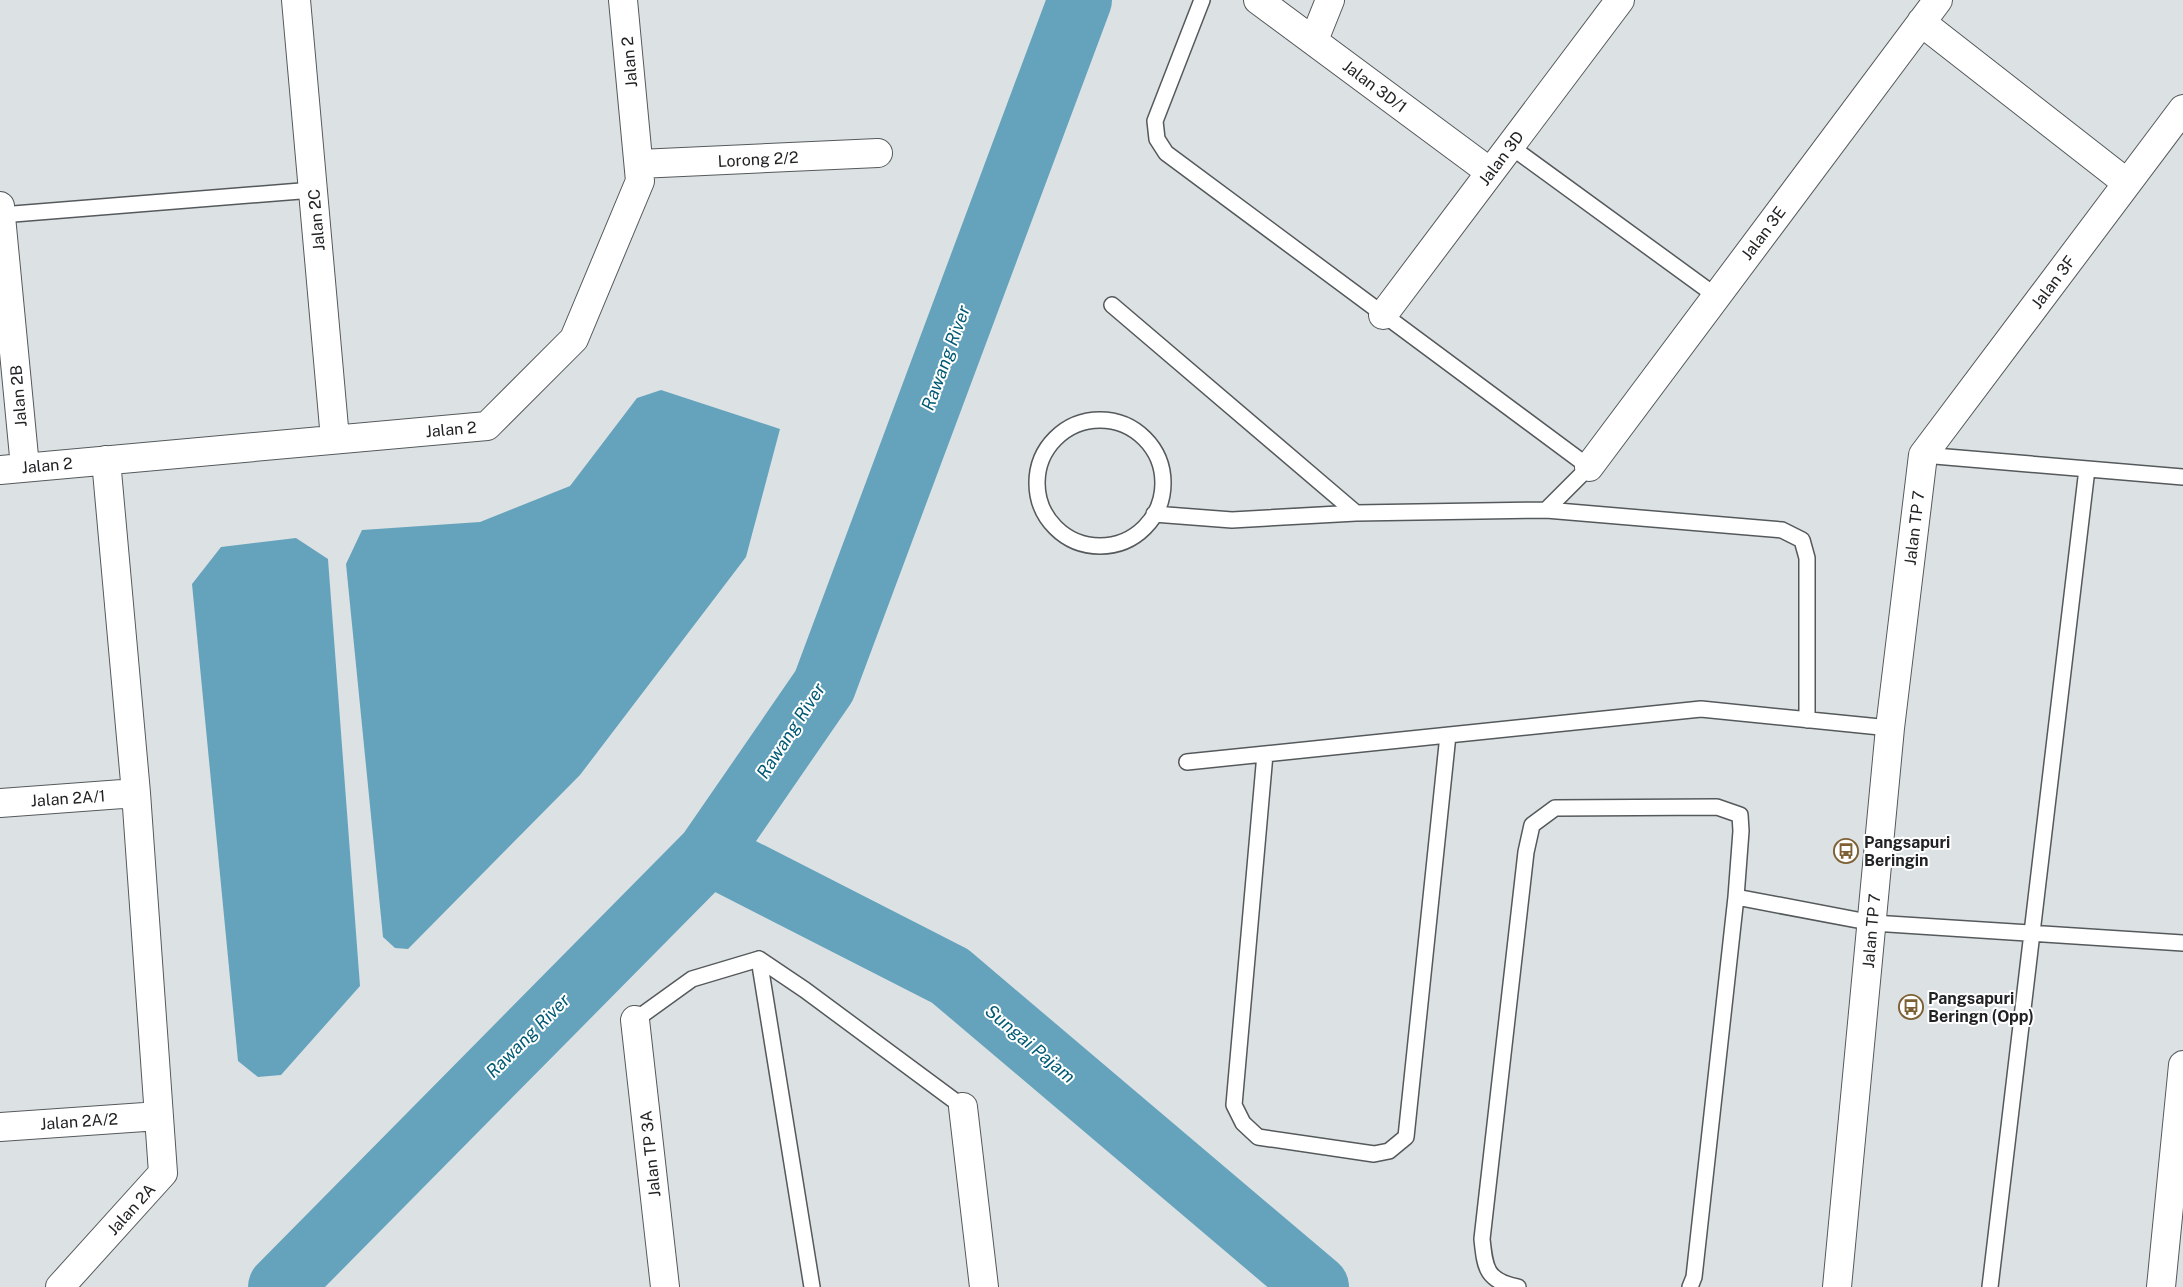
<svg xmlns="http://www.w3.org/2000/svg" width="2183" height="1287" viewBox="0 0 2183 1287" font-family="'Public Sans',sans-serif">
  <rect width="100%" height="100%" fill="#dce2e4"/>
  <path fill="#65a3bd" d="M661,390L780,429L746,557L580,775L408,949L395,948L383,937L346,564L362,530L480,522L570,486L637,398Z
    M296,538L328,559L360,986L281,1075L258,1077L238,1061L192,584L221,547Z"/>
  <g fill="none" stroke-linecap="round" stroke-linejoin="round">
    <path stroke="#65a3bd" stroke-width="64" d="M709,853L950,976L1317,1287
      M280,1287L709,853L824,686L1080,0"/>
    <defs>
      <path id="lane" d="M1510,146L1716,296
        M1,215L313,190
        M1112,305L1356,513L1546,510L1589,467L1166,153L1157,139L1155,121L1202,0
        M1037 483a63 63 0 1 1 126 0a63 63 0 1 1-126 0Z
        M1923,455L2183,477
        M1546,510L1782,530L1802,540L1807,558V720
        M1154,514L1232,520L1356,513
        M1265,754L1234,1105L1243,1123L1258,1137L1374,1154L1389,1151L1406,1137L1448,735
        M1187,762L1701,709L1890,728
        M1736,897L1873,923L2183,943
        M759,959L812,1287
        M635,1020L692,979L759,959L805,990L963,1107
        M1518,1287C1486,1281 1485,1268 1482,1239L1526,852L1532,825L1555,808L1717,807L1740,815L1741,831L1736,897L1694,1277L1690,1287
        M1990,1287L2087,469"/>
      <path id="street" d="M296,0L335,439
        M1258,0L1490,172
        M1921,22L2127,183
        M1314,40L1330,0
        M639,164L878,153
        M0,206L25,467
        M1383,315L1620,0
        M1589,467L1938,0
        M0,470L487,426L574,339L640,181L623,0
        M0,803L136,793
        M635,1020L665,1287
        M963,1107L984,1287
        M0,1127L159,1116
        M60,1287L163,1173L136,793L106,460
        M1837,1287L1890,728L1923,455L2183,109
        M2161,1287L2183,1065"/>
    </defs>
    <use href="#lane" stroke="#55595b" stroke-width="18"/>
    <use href="#street" stroke="#55595b" stroke-width="30"/>
    <use href="#lane" stroke="#fff" stroke-width="15"/>
    <use href="#street" stroke="#fff" stroke-width="28"/>
  </g>
  <defs>
    <symbol id="bus-ring" viewBox="-11 -11 22 22"><circle r="9.5" fill="#fff" stroke="#7d6033" stroke-width="1.5"/><path d="M-5-6H5V4H4V6H2V4H-2V6H-4V4H-5ZM-3.5-4V0h7V-4ZM-3.5 1.2v1.5H-2V1.2ZM2 1.2v1.5H3.5V1.2Z" fill="#7d6033"/></symbol>
  </defs>
  <g fill-rule="evenodd">
    <use href="#bus-ring" x="1832" y="837" width="28" height="28"/>
    <use href="#bus-ring" x="1897" y="993" width="28" height="28"/>
  </g>
  <g text-anchor="middle" stroke-width="4" stroke-linejoin="round" paint-order="stroke">
    <g font-size="16" fill="#202223" stroke="#fff">
      <text transform="translate(629 62) rotate(-95)" y="6">Jalan 2</text>
      <text transform="translate(1375 86) rotate(37)" y="6">Jalan 3D/1</text>
      <text transform="translate(1501 158) rotate(-53)" y="6">Jalan 3D</text>
      <text transform="translate(758 159) rotate(-3)" y="6">Lorong 2/2</text>
      <text transform="translate(316 220) rotate(-95)" y="6">Jalan 2C</text>
      <text transform="translate(1763 233) rotate(-53)" y="6">Jalan 3E</text>
      <text transform="translate(2053 282) rotate(-53)" y="6">Jalan 3F</text>
      <text transform="translate(18 396) rotate(-95)" y="6">Jalan 2B</text>
      <text transform="translate(451 429) rotate(-5)" y="6">Jalan 2</text>
      <text transform="translate(47 465) rotate(-5)" y="6">Jalan 2</text>
      <text transform="translate(1914 528) rotate(-83)" y="6">Jalan TP 7</text>
      <text transform="translate(68 798) rotate(-4)" y="6">Jalan 2A/1</text>
      <text transform="translate(1871 931) rotate(-85)" y="6">Jalan TP 7</text>
      <text transform="translate(79 1121) rotate(-4)" y="6">Jalan 2A/2</text>
      <text transform="translate(650 1154) rotate(-96)" y="6">Jalan TP 3A</text>
      <text transform="translate(131 1209) rotate(-48)" y="6">Jalan 2A</text>
    </g>
    <g font-size="16" font-weight="bold" fill="#202223" stroke="#fff" text-anchor="start">
      <text x="1864" y="848">Pangsapuri<tspan x="1864" dy="18">Beringin</tspan></text>
      <text x="1928" y="1004">Pangsapuri<tspan x="1928" dy="18">Beringn (Opp)</tspan></text>
    </g>
    <g font-size="18" font-style="italic" fill="#005a74" stroke="#fff">
      <text transform="translate(946 358) rotate(-70)" y="6">Rawang River</text>
      <text transform="translate(791 731) rotate(-57)" y="6">Rawang River</text>
      <text transform="translate(528 1036) rotate(-45)" y="6">Rawang River</text>
      <text transform="translate(1030 1044) rotate(40)" y="6">Sungai Pajam</text>
    </g>
  </g>
</svg>
